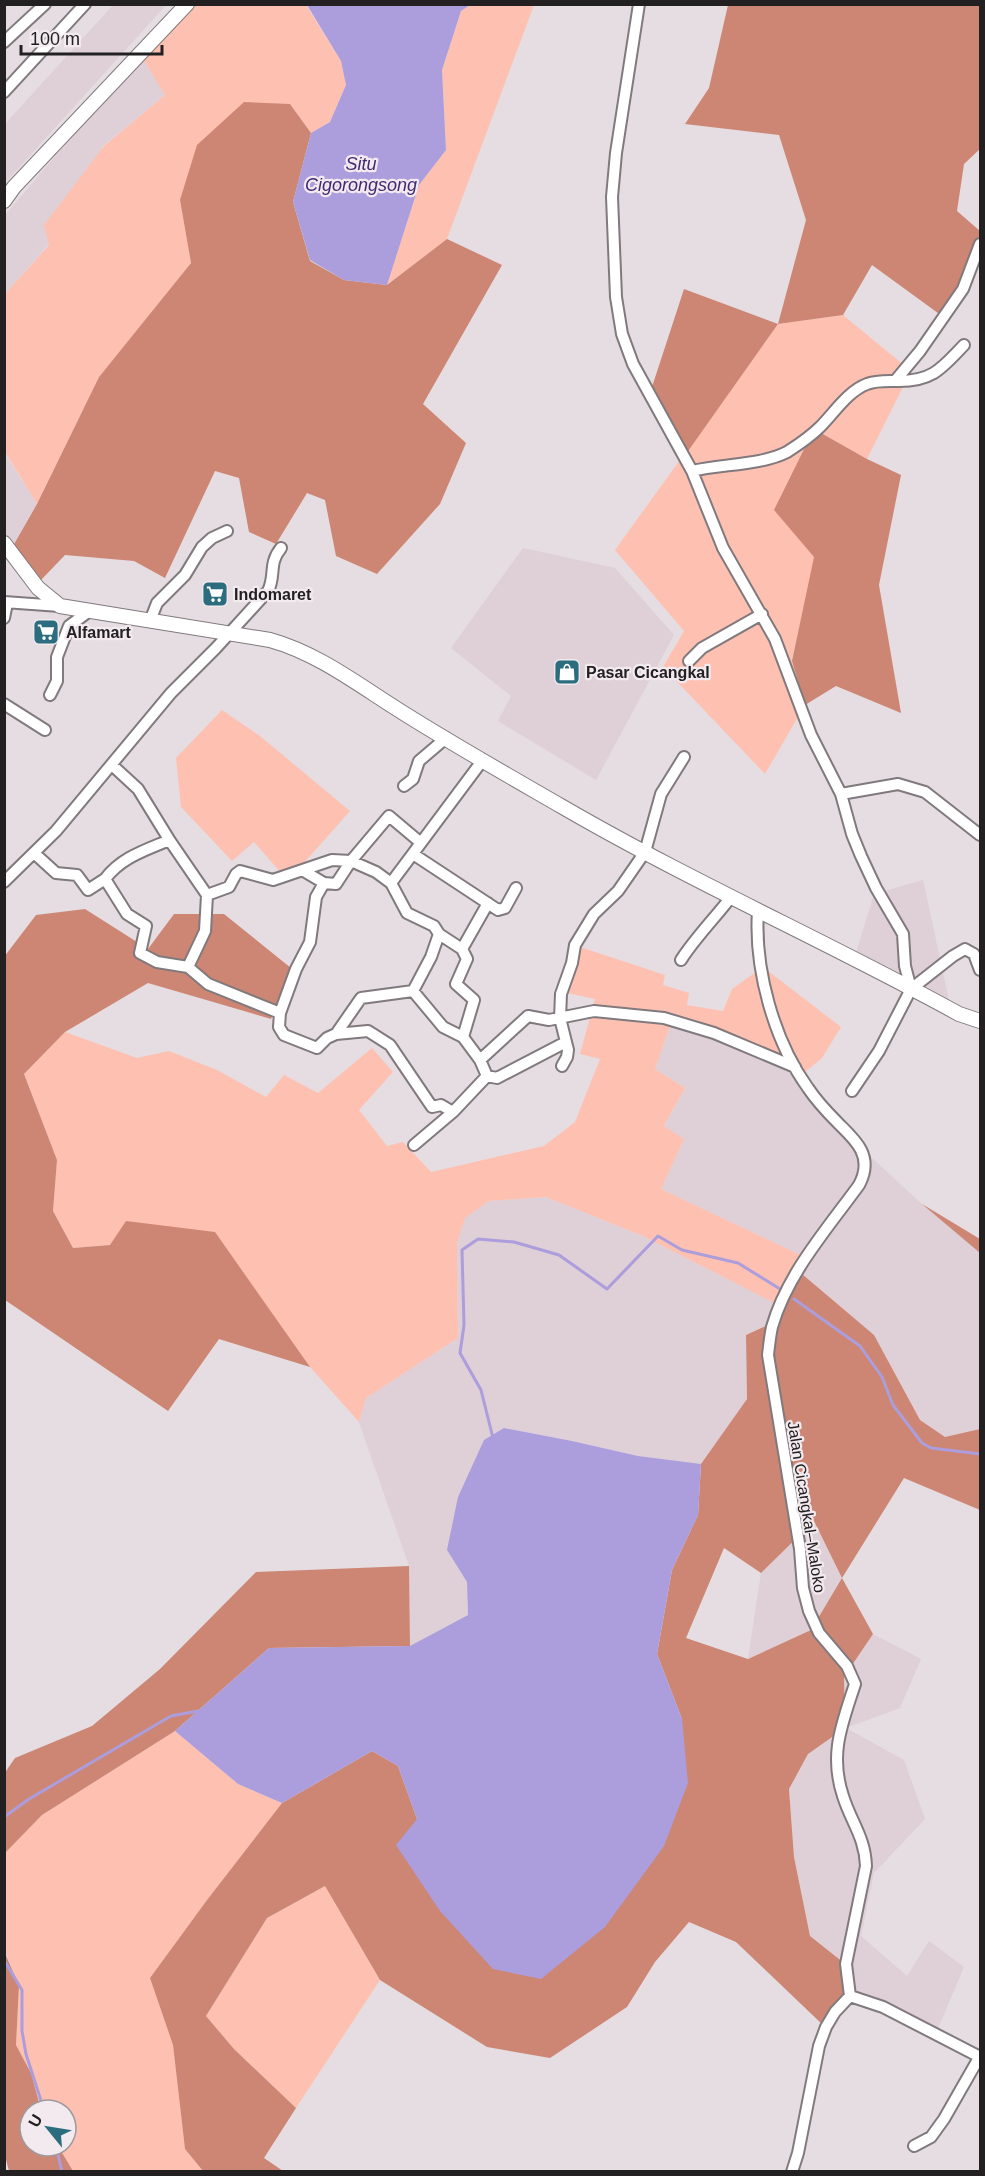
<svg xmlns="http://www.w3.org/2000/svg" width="985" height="2176" viewBox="0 0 985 2176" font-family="Arial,sans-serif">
  <rect width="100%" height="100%" fill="#e5dde1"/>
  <path fill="#dfcfd7" d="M114,4L166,5L5,183V124Z
    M141,56L165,95L103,146L49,244L5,294V215Z
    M4,452L37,504L13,546L5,533Z
    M523,548L615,568L674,635L596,780L498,721L511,696L451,648Z
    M923,880L952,1014L853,963L874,894Z
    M672,1020L715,1031L799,1077L822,1112L922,1204L980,1253V1429L945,1437L919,1420L874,1335L802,1274L811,1260L661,1189L684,1139L664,1127L685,1088L655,1069Z
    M546,1197L643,1236L778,1304L770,1324L746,1335L747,1399L701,1464L638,1456L572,1441L504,1428L447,1550L467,1582L468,1615L410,1646L409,1566L359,1422L366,1398L458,1338L457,1243L465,1218L489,1201Z
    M814,1521L842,1578L811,1630L748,1659L761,1573Z
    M873,1634L921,1659L900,1708L846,1728L904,1760L925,1819L874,1873L861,1936L907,1976L929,1941L964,1967L936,2033L844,1996V1963L810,1936L794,1857L789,1789L808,1754L845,1728L844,1677Z"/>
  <path fill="#fec1b1" d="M188,5H306L341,61L346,85L330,122L311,133L290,104L180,200L191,263L99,377L37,504L5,452V294L49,245L44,225L104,146L165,95L141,56Z
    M470,5H534L447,239L387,285L419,185L446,150L442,70L461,11Z
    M843,315L911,371L867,459L814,429L815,557L792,661L805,705L765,774L663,667L684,631L615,550L778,324Z
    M222,710L260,736L350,811L288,881L254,842L232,861L181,807L176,758Z
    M574,945L665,975L663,985L689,993L687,1005L723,1011L732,989L763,967L841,1027L822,1058L799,1077L715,1031L672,1020L655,1069L685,1088L664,1126L684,1139L661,1189L811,1260L770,1324L777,1304L643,1236L546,1197L489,1201L465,1218L457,1243L458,1338L366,1398L359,1422L310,1367L110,1245L73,1248L53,1211L57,1160L24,1074L65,1032L137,1058L169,1051L217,1070L266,1097L284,1075L318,1093L372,1048L393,1072L359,1110L387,1146L403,1142L431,1172L544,1146L575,1122L600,1059L580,1054L595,999L567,993Z
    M175,1731L238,1784L282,1803L207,1900L150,1978L173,2045L185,2149L203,2171H73L58,2146H66V2110H41L31,2073L16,2045L19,1985L5,1951L4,1853L42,1815Z
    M325,1886L380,1980L296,2108L234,2049L206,2016L267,1918Z"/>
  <path fill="#cd8674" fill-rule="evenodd" d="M728,5H980V149L964,164L957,211L980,231V241L942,316L872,265L843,315L778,324L686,454L651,390L684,289L778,324L806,220L779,135L685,124L709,88Z
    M244,102L290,104L311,133L293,202L310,261L344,280L387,285L447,239L502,265L423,404L466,443L440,504L377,574L336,556L325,500L307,493L276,544L249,532L239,478L215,471L165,578L134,561L65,555L41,580L13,546L37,504L99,377L191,263L180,200L197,145Z
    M814,429L867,459L901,475L879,585L901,713L836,686L805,705L792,661L814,557L774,510Z
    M85,909L148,949L174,914H224L291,968L271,1019L148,983L65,1032L24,1074L57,1160L53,1211L73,1248L110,1245L126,1221L215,1232L310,1367L219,1339L168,1411L5,1300L4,957L36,915Z
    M922,1204L980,1239V1253Z
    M802,1274L874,1335L920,1420L945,1437L980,1429V1510L904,1478L842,1578L873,1634L844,1677L845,1728L808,1754L789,1789L794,1857L810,1936L844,1963V1996L824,2026L736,1942L689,1922L655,1962L627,2007L550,2058L487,2047L380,1980L325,1886L267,1918L206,2016L234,2049L296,2108L264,2158L283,2171H203L185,2149L173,2045L150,1978L207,1900L282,1803L372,1751L398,1766L417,1819L682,1719L657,1654L672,1570L698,1515L701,1464L747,1399L746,1335L770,1324ZM814,1521L842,1578L811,1630L748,1659L686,1638L724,1548L761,1573Z
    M409,1566L410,1646L269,1648L175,1731L42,1815L5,1853L4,1774L15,1758L92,1726L160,1669L256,1572Z
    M4,1951L19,1985L16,2045L31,2073L41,2110H30V2146H58L73,2171H9L5,2156Z"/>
  <path fill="#ac9ddc" d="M307,5H470L461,11L442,70L446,150L419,185L387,285L344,280L310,260L293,202L311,133L330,122L346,85L341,61Z
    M504,1428L572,1441L638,1456L701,1464L698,1515L672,1570L657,1654L682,1719L688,1783L664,1846L605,1927L541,1979L493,1969L440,1911L396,1845L417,1819L398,1766L372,1751L282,1803L238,1784L175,1731L269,1648L410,1646L468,1615L467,1582L447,1550L458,1497L484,1440Z"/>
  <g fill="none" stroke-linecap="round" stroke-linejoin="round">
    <path stroke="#ac9ddc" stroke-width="3" d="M794,1299L860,1346L882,1377L893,1405L922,1443L931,1448L980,1454
      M493,1438L481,1390L460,1353L464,1325L462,1250L478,1239L514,1242L559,1255L607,1289L658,1236L682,1250L738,1263L780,1289
      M4,1817L29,1799L171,1716L198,1711
      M4,1960L22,1990V2031L26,2054L44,2110
      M56,2146L62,2172"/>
    <defs>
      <path id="minor" d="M639,4L616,153L612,197L616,297L622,334L633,364L692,471L723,548L775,639L811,735L841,794L852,834L861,856L876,888L903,934L905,966L911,989
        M4,42L45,4
        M4,92L85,4
        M895,381L920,351L963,289L980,244
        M692,471C721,464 762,465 787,452C798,445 811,436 820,427C834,413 848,391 867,384C876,380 889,381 899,381C933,381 942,368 964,345
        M4,602L60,606
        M4,618L7,603
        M150,621L157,603L185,575L202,547L212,538L227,531
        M689,661L702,648L762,614
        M50,695L57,681V657L69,626L88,612
        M4,704L45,730
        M112,765L138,789L170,841
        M404,786L413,779L419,761L446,738
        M841,794L898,784L925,792L980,835
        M34,853L56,873L77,875L88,890L105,879L127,914L146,926L140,953L157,962L188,967L208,984L280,1013L279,1027L284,1035L317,1048L327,1038L336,1034L361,998L413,991L443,1027L463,1037L480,1060L528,1016L549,1020L594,1011L664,1018L714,1033L795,1067
        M413,854L498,910L505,908L516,888
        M302,870L324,883L336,884L351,861L389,816L421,843
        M105,879C121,858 143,851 167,841H170L207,895L229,887L236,874L240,871L273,880L332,860L351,861L376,872L391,883L407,913L434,926L439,934L431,957L413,991
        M4,882L56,831L171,693L216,648L268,591C276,575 268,564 281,548
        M391,883L482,761
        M758,911C754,969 774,1041 808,1088C816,1100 827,1112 838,1123C846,1131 856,1140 861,1150C867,1162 865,1174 859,1185C827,1229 787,1274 772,1327C770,1336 769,1346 768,1355L800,1549L803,1588L809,1611L819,1633L847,1666L855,1684C842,1724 829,1754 843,1796C851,1822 865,1837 866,1866L846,1964L850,1996L883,2007L980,2057
        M439,934L462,949L467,959L456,984L474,1000L463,1037
        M462,949L488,903
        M681,960C695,938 715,918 731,897
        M188,967L205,931L207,895
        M280,1013L296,969L310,942L316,897L324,883
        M336,1034L368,1031L390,1045L432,1107L441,1105L453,1112L487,1076
        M480,1060L487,1076L497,1078L566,1042
        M562,1066L567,1057L568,1050L560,1018L561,994L572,963L575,945L594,914L618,891L645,852L661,794L684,757
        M852,1091L879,1051L911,989L953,956L965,949L974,954L980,970
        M414,1145L453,1112
        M914,2146L931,2137L944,2119L980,2056
        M792,2172L798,2153L819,2046L826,2027L835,2012L850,1996"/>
      <path id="major" d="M4,201L14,187L187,4
        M4,543L38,588L60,606L270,640C320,654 361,687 405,714C456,746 509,776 561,806C690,881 828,942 959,1014L980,1021"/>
    </defs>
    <use href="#minor" stroke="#80797d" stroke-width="14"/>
    <use href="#major" stroke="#80797d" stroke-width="16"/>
    <use href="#minor" stroke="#fff" stroke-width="10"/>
    <use href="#major" stroke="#fff" stroke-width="14"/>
  </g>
  <defs>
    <symbol id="supermarket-square" viewBox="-11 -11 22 22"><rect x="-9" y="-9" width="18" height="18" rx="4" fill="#2b6c7f" stroke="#f2eaee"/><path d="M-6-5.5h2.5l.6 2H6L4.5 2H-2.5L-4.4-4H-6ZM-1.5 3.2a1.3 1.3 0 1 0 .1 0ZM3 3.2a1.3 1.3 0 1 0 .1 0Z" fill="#fff"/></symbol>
    <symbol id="shop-square" viewBox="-11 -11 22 22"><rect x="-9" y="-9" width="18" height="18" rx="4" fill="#2b6c7f" stroke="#f2eaee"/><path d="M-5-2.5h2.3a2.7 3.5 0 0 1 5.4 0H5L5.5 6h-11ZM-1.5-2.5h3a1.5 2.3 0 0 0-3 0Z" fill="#fff"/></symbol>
  </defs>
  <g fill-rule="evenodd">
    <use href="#supermarket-square" x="200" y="579" width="30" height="30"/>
    <use href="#supermarket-square" x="31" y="617" width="30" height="30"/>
    <use href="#shop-square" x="552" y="657" width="30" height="30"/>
  </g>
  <g text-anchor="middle" stroke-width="4.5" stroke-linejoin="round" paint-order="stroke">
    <g font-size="16" font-weight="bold" fill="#232022" stroke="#f2eaee" text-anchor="start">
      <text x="234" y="600">Indomaret</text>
      <text x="66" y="638">Alfamart</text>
      <text x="586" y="678">Pasar Cicangkal</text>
    </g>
    <g font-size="16" fill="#232022" stroke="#f2eaee">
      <text transform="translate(807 1507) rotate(81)" y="6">Jalan Cicangkal–Maloko</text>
    </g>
    <g font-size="18" font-style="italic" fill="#422974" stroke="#f2eaee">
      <text x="361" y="170">Situ<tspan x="361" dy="21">Cigorongsong</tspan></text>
    </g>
  </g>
  <rect width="985" height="2176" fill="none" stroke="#232022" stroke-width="12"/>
  <g transform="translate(48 2128) rotate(300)"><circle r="28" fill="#f2eaee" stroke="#9f999c" stroke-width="1.5"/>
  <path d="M0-4.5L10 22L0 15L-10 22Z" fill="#2b6c7f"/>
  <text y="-9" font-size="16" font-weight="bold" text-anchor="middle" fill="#232022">U</text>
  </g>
  <path d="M21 45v9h141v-9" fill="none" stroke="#232022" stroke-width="3"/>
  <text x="30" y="45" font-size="18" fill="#232022" stroke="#f2eaee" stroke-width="4.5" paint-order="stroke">100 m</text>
</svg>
